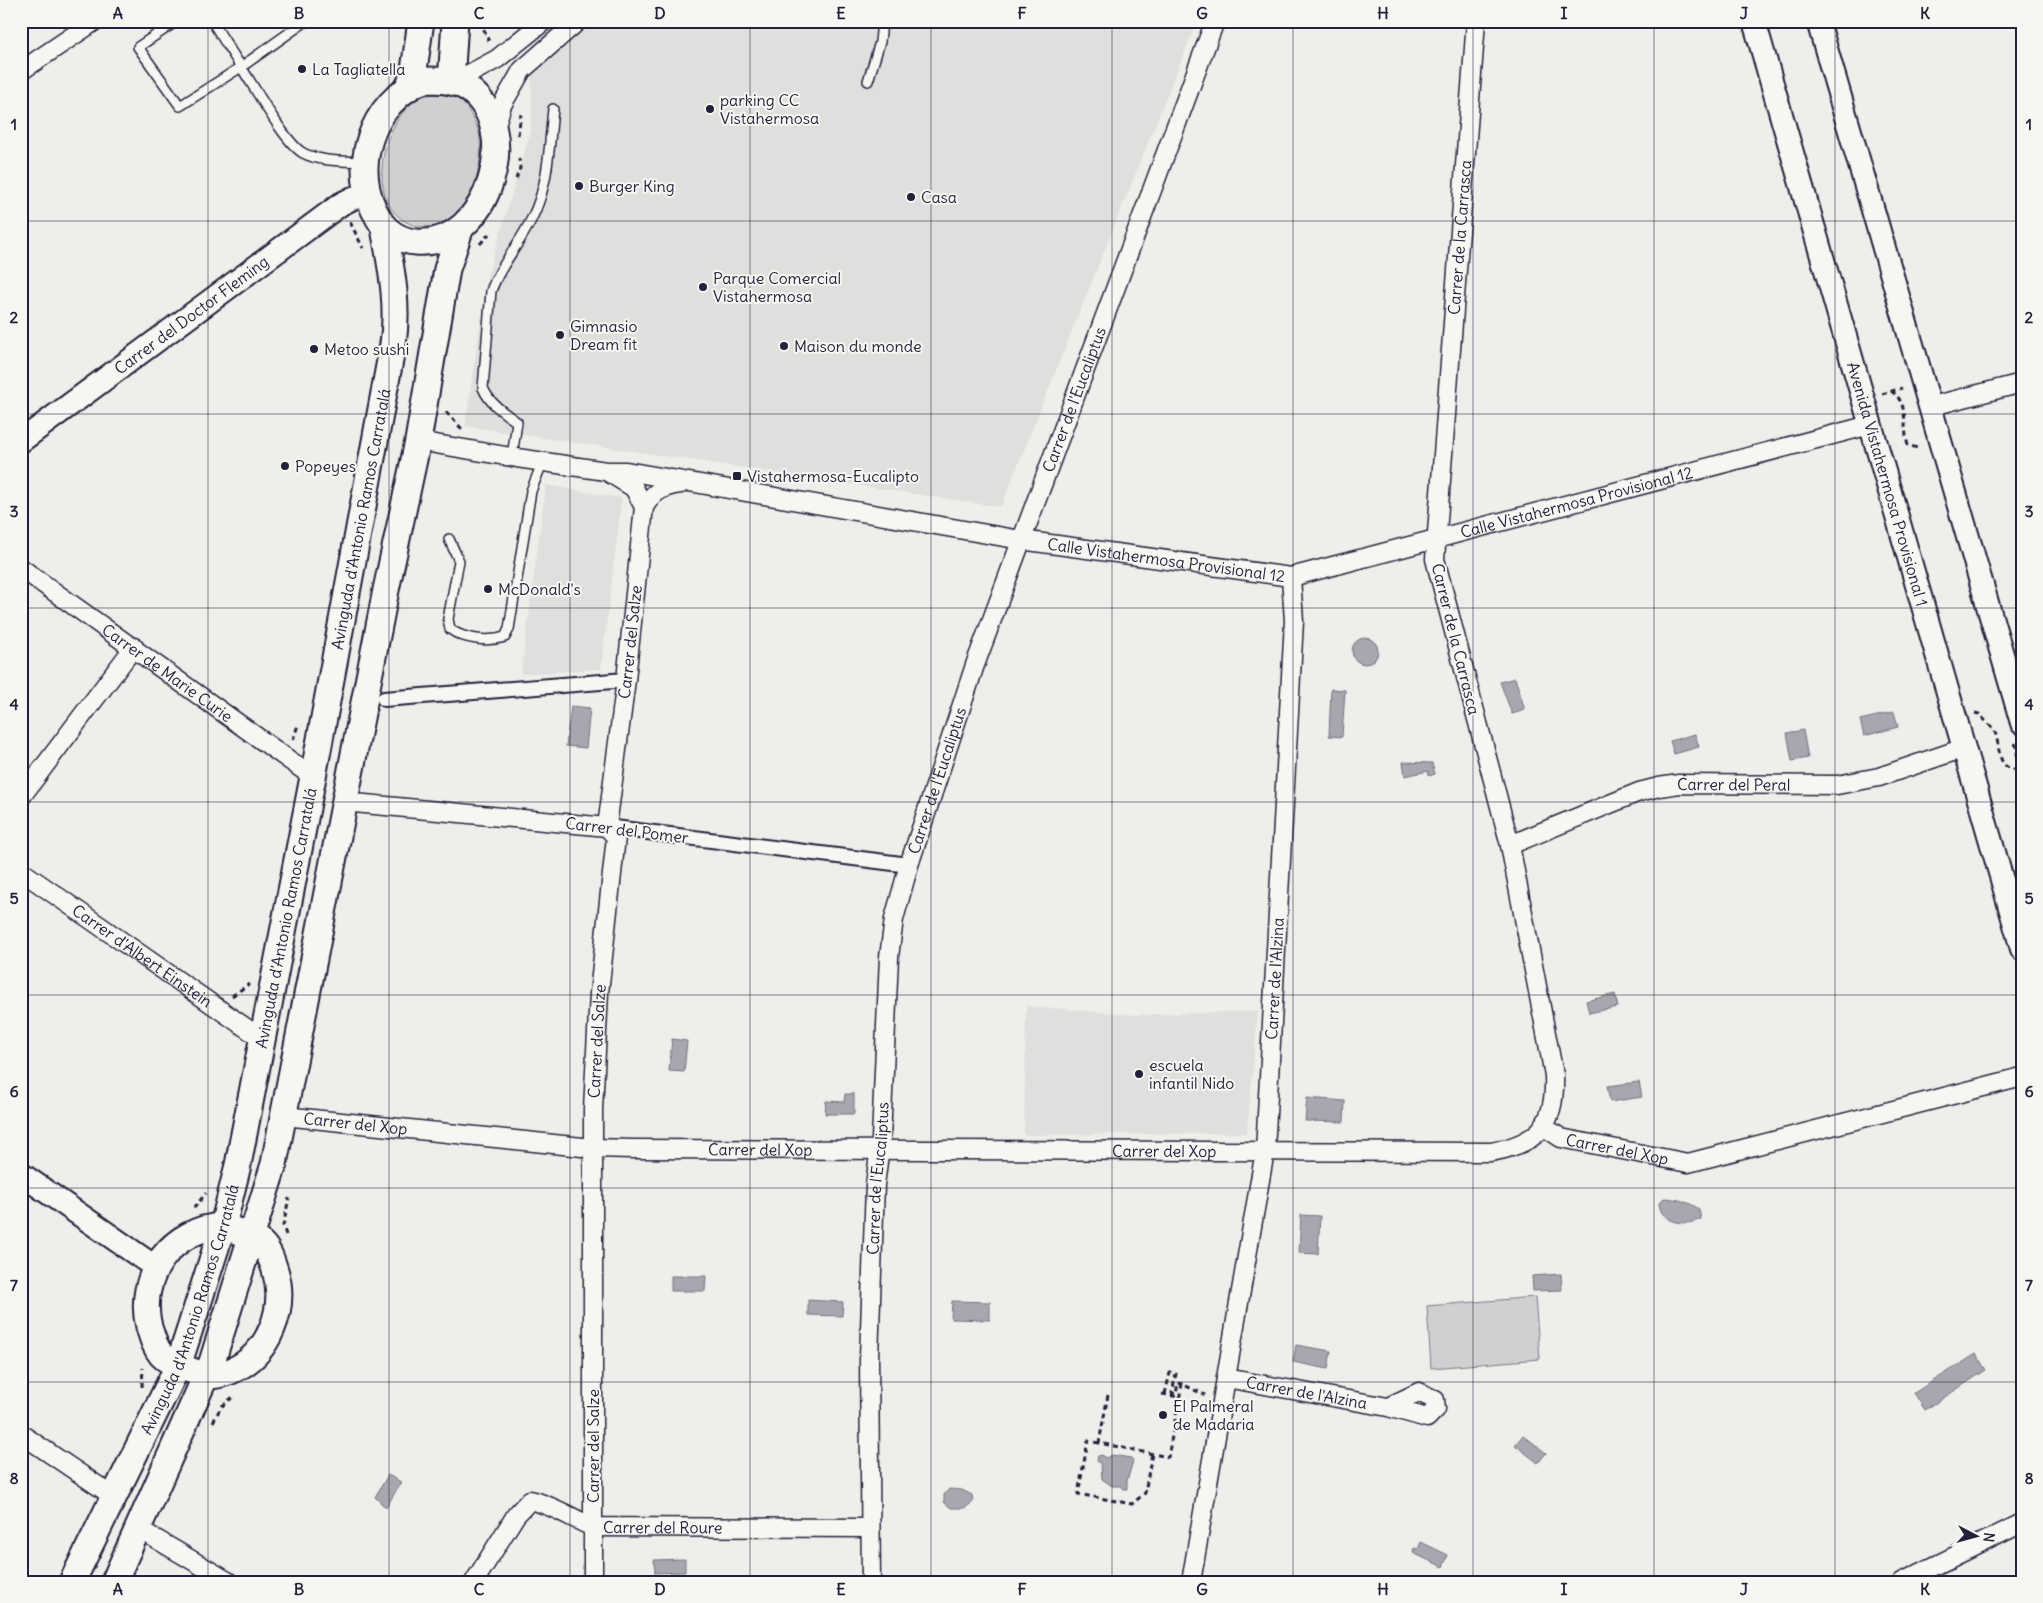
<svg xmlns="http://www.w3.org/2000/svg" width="2043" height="1603" viewBox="0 0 2043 1603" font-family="Delius,sans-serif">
  <rect width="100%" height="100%" fill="#eeeeeb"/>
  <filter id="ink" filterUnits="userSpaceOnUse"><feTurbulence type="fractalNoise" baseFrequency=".02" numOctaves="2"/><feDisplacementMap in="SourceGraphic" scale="10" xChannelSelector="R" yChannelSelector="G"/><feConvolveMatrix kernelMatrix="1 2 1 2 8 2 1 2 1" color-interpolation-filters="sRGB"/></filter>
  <g filter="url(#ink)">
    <path fill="#dfdfde" d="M532,21H1197L1001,507L465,426L488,274L531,130Z
      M546,485L622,498L601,669L521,674Z
      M1026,1006L1136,1015L1258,1011L1247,1133L1024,1135Z"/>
    <path fill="#d0d0d1" stroke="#797986" d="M439,94C443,95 449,95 454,96C461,99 468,108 471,115C474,121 478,127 479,132C485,162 473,217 438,226C433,227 427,226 423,227C412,227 397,218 391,208C370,176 387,117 420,97C425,94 433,95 439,94Z
      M1535,1297L1540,1359L1431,1368L1427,1306Z"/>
    <path fill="#a7a7af" stroke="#727281" d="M1352 651a13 13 0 1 1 26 0a13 13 0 1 1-26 0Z
      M1515,678L1525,710L1512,714L1500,682Z
      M1331,689L1345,690L1342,737L1329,736Z
      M571,706L590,708L586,748L566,746Z
      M1894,712L1898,727L1864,736L1860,720Z
      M1803,730L1808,758L1792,761L1787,733Z
      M1695,734L1699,747L1674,754L1670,741Z
      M1403,762L1432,763L1435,774L1429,776L1428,771L1405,776Z
      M1615,994L1618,1007L1589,1013L1586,1001Z
      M672,1039L687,1041L684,1072L669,1071Z
      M1639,1082L1642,1097L1610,1102L1607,1086Z
      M845,1094H854V1114H825L826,1101L844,1102Z
      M1307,1098L1345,1101L1344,1122L1305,1121Z
      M1664,1198C1678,1199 1687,1201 1699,1209L1701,1219C1686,1227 1660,1223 1659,1203Z
      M1301,1215L1320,1216L1318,1254L1299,1253Z
      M1561,1274L1562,1290L1533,1291L1532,1276Z
      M671,1276H706L705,1291H671Z
      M808,1300L843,1302L842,1316L808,1315Z
      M952,1301L990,1302V1320L951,1319Z
      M1296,1345L1331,1351L1328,1369L1293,1362Z
      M1976,1354L1986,1370L1925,1410L1914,1393Z
      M1523,1435L1546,1453L1538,1463L1515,1445Z
      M1102,1455L1106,1458L1112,1455L1131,1458L1133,1461L1127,1481V1489H1123L1120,1486H1112L1102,1479L1101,1464L1097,1461L1098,1456Z
      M388,1475L401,1482L386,1508L375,1497Z
      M949,1489L962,1490L972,1495L973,1502L965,1508H951L944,1502V1495Z
      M1421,1542L1448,1555L1443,1567L1413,1553L1414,1548L1418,1549Z
      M685,1559V1572L655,1573L654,1560Z"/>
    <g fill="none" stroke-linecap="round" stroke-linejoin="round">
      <defs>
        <path id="service" d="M177,21L138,47L180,106L241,67L212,21
          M306,21L241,67C254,86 285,143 303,153C320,162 345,161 364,162
          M868,81L880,42L882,21
          M512,457L517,422C503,412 490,404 483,388L491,291C500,265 520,244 532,218C549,184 549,147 553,109
          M449,539L459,561L448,619L450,629C464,640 489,642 505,637L509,629L531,491L543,461"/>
        <path id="pedestrian" d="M384,699L626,680
          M607,827L909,865"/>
        <g id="minor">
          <path d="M21,71L95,21"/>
          <path d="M454,82L497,59L544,21"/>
          <path d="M494,131L502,105L522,70L578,21"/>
          <path d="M1932,406L2022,383"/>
          <path id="s1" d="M418,441L517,458L606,471H626L1021,540L1291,577L1870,425"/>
          <path d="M644,507C653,492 663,486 681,484"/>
          <path id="s2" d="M21,568L313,777"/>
          <path d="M21,797L134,647"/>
          <path d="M344,802L607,827"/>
          <path id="s3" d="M1510,845L1639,792L1659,787L1679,784L1837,785L1879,777L1964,748"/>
          <path id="s4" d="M21,871L262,1039"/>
          <path id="s5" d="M284,1116L592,1148L633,1149L1491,1152C1539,1143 1556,1125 1554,1075L1510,845L1435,559L1476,21"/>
          <path id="s6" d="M1543,1126L1561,1138L1688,1163L2022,1077"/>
          <path id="s7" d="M1226,1378L1388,1407L1427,1418L1436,1409L1435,1400L1419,1392L1388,1407"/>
          <path d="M21,1434L113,1496"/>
          <path d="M139,1529L229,1582"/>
          <path id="s8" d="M474,1582L516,1515L530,1500C553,1505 571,1518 593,1527L870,1528"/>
          <path id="s9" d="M593,1582V1109L599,993L616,837L607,827L626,680L644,507L634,488L608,472"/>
          <path id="s10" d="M871,1582L869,1358L875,1185L881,1139L889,957L894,919L909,865L975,665L1215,21"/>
          <path id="s11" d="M1191,1582L1265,1151L1294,621L1291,577"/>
          <path d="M1902,1582L2022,1523"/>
        </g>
        <g id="tertiary">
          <path id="s12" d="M1754,21L2022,949"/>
          <path d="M1818,21L2022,723"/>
          <path id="s13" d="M21,441L341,204L353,198L367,196"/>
          <path d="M21,1174L155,1267"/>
        </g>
        <g id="secondary">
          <path d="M424,80C438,80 453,80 465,87C526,124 489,248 416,242C401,241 386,232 379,219C348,170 371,101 424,80Z"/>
          <path d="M451,82L455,21"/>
          <path d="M409,86L414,70L421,21"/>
          <path d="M223,1226C236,1231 250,1235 261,1243C269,1250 272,1261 275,1270C287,1309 269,1355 231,1371C223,1374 213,1377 205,1376C199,1374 193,1371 187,1369C161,1360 157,1354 149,1327C136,1277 172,1228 223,1226Z"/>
          <path id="s14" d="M72,1582L178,1366L223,1226L238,1165L313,777L393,344C399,304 391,267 384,228"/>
          <path d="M114,1582L212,1362L274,1164L386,590L418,441L447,269L460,230"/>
        </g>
      </defs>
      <use href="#service" stroke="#22223b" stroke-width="12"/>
      <use href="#pedestrian" stroke="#22223b" stroke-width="18"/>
      <use href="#minor" stroke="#22223b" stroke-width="21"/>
      <use href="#tertiary" stroke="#22223b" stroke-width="26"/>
      <use href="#secondary" stroke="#22223b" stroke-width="29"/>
      <path stroke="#22223b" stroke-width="3" stroke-dasharray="5 4" stroke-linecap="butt" d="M480,21L489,41
        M1788,21L1797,23
        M518,135L521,114
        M516,179L520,168L519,159
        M350,222L363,248
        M480,244L489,234
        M1891,391C1910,403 1902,427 1908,445L1920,449
        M1882,394L1902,388
        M446,412L462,429
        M1975,713L1979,714C1983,719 1992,726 1995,732C2001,747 1995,773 2022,769
        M293,740L298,725
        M2015,743C2019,755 2016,764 2022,775
        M232,996L249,984
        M194,1208L206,1193
        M286,1235L283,1226L289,1198
        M142,1387L143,1368
        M1162,1394L1179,1397
        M1165,1394L1170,1373L1176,1374L1172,1393L1176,1394L1178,1383L1182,1384
        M1108,1395L1099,1443L1168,1457L1182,1384L1205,1395
        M213,1422L221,1407L234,1396
        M1099,1443L1088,1441L1078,1494L1132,1504L1145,1493L1152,1453"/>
      <use href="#service" stroke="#f6f6f2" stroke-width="9"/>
      <use href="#pedestrian" stroke="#f6f6f2" stroke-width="14"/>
      <use href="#minor" stroke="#f6f6f2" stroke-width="18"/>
      <use href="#tertiary" stroke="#f6f6f2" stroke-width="22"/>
      <use href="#secondary" stroke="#f6f6f2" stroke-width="25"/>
    </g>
  </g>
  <path fill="none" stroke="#22223b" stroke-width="1" stroke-opacity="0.55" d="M208,21V1582M389,21V1582M570,21V1582M750,21V1582M931,21V1582M1112,21V1582M1293,21V1582M1473,21V1582M1654,21V1582M1835,21V1582M21,221H2022M21,414H2022M21,608H2022M21,802H2022M21,995H2022M21,1188H2022M21,1382H2022"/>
  <g fill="#22223b" stroke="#f6f6f2" stroke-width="2">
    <circle cx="302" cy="69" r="5"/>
    <circle cx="710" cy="109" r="5"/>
    <circle cx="579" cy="186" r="5"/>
    <circle cx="911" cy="197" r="5"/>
    <circle cx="703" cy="287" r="5"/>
    <circle cx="560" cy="335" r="5"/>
    <circle cx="784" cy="346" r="5"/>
    <circle cx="314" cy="349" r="5"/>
    <circle cx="285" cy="466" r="5"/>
    <rect x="732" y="471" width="10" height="10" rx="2.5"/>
    <circle cx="488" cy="589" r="5"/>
    <circle cx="1139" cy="1074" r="5"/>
    <circle cx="1163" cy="1415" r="5"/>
  </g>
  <g text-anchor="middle" stroke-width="4" stroke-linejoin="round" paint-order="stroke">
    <g font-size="16" fill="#22223b" stroke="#f6f6f2" text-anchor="start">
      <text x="312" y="75">La Tagliatella</text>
      <text x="720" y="106">parking CC<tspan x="720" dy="18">Vistahermosa</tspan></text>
      <text x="589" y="192">Burger King</text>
      <text x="921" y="203">Casa</text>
      <text x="713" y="284">Parque Comercial<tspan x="713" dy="18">Vistahermosa</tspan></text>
      <text x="570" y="332">Gimnasio<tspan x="570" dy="18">Dream fit</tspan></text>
      <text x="794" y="352">Maison du monde</text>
      <text x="324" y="355">Metoo sushi</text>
      <text x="295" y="472">Popeyes</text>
      <text x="747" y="482">Vistahermosa-Eucalipto</text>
      <text x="498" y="595">McDonald's</text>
      <text x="1149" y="1071">escuela<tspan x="1149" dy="18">infantil Nido</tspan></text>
      <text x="1173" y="1412">El Palmeral<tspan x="1173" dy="18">de Madaria</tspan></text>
    </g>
    <g font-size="16" fill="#22223b" stroke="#f6f6f2">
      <text dy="6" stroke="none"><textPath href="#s5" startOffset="2174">Carrer de la Carrasca</textPath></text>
      <text dy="6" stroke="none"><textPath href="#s13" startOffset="212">Carrer del Doctor Fleming</textPath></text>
      <text dy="6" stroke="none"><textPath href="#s10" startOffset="1214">Carrer de l'Eucaliptus</textPath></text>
      <text dy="6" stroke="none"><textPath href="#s12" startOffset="482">Avenida Vistahermosa Provisional 1</textPath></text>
      <text dy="6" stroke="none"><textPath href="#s1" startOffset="1179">Calle Vistahermosa Provisional 12</textPath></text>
      <text dy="6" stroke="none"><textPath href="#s14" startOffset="1108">Avinguda d'Antonio Ramos Carratalá</textPath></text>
      <text dy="6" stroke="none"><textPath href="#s1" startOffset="758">Calle Vistahermosa Provisional 12</textPath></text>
      <text transform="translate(1456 639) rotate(76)" y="6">Carrer de la Carrasca</text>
      <text dy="6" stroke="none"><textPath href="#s9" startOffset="946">Carrer del Salze</textPath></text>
      <text dy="6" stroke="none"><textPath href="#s2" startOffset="180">Carrer de Marie Curie</textPath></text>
      <text dy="6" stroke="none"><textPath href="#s10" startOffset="809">Carrer de l'Eucaliptus</textPath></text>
      <text dy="6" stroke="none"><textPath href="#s3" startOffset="235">Carrer del Peral</textPath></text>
      <text transform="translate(627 830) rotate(7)" y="6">Carrer del Pomer</text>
      <text dy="6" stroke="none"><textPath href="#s14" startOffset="702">Avinguda d'Antonio Ramos Carratalá</textPath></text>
      <text dy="6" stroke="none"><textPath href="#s4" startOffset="148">Carrer d'Albert Einstein</textPath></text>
      <text dy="6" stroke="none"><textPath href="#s11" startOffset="610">Carrer de l'Alzina</textPath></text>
      <text dy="6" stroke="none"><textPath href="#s9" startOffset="541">Carrer del Salze</textPath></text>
      <text dy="6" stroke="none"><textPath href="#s5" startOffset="72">Carrer del Xop</textPath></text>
      <text dy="6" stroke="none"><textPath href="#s5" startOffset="478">Carrer del Xop</textPath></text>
      <text dy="6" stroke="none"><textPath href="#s6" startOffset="79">Carrer del Xop</textPath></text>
      <text dy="6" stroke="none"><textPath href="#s5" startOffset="882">Carrer del Xop</textPath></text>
      <text dy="6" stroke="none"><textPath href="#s10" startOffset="404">Carrer de l'Eucaliptus</textPath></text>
      <text dy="6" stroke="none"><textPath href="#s14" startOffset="298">Avinguda d'Antonio Ramos Carratalá</textPath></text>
      <text dy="6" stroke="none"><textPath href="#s7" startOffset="82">Carrer de l'Alzina</textPath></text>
      <text transform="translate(593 1446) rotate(-90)" y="6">Carrer del Salze</text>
      <text dy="6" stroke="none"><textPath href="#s8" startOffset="238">Carrer del Roure</textPath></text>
    </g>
  </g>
  <rect width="2043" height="1603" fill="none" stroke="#f6f6f2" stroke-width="55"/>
  <g transform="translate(1976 1536) rotate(96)" stroke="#f6f6f2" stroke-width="4" paint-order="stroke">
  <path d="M0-4L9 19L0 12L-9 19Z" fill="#22223b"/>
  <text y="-8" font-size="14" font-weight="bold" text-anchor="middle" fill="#22223b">N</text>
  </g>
  <rect x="28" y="28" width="1988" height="1548" fill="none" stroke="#22223b" stroke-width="2"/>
  <g font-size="16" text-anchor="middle" font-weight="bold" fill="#22223b">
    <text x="118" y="19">A</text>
    <text x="299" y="19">B</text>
    <text x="479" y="19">C</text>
    <text x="660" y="19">D</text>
    <text x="841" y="19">E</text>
    <text x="1022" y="19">F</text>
    <text x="1202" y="19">G</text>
    <text x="1383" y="19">H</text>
    <text x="1564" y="19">I</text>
    <text x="1744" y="19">J</text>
    <text x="1925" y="19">K</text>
    <text x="14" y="130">1</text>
    <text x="2029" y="130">1</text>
    <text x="14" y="323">2</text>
    <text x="2029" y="323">2</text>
    <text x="14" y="517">3</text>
    <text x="2029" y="517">3</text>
    <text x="14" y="710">4</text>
    <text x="2029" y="710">4</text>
    <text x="14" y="904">5</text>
    <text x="2029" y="904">5</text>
    <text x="14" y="1097">6</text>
    <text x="2029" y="1097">6</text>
    <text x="14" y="1291">7</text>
    <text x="2029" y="1291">7</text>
    <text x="14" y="1484">8</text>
    <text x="2029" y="1484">8</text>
    <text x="118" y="1595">A</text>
    <text x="299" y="1595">B</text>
    <text x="479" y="1595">C</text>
    <text x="660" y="1595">D</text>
    <text x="841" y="1595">E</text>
    <text x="1022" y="1595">F</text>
    <text x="1202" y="1595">G</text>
    <text x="1383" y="1595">H</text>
    <text x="1564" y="1595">I</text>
    <text x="1744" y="1595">J</text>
    <text x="1925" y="1595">K</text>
  </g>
</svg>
